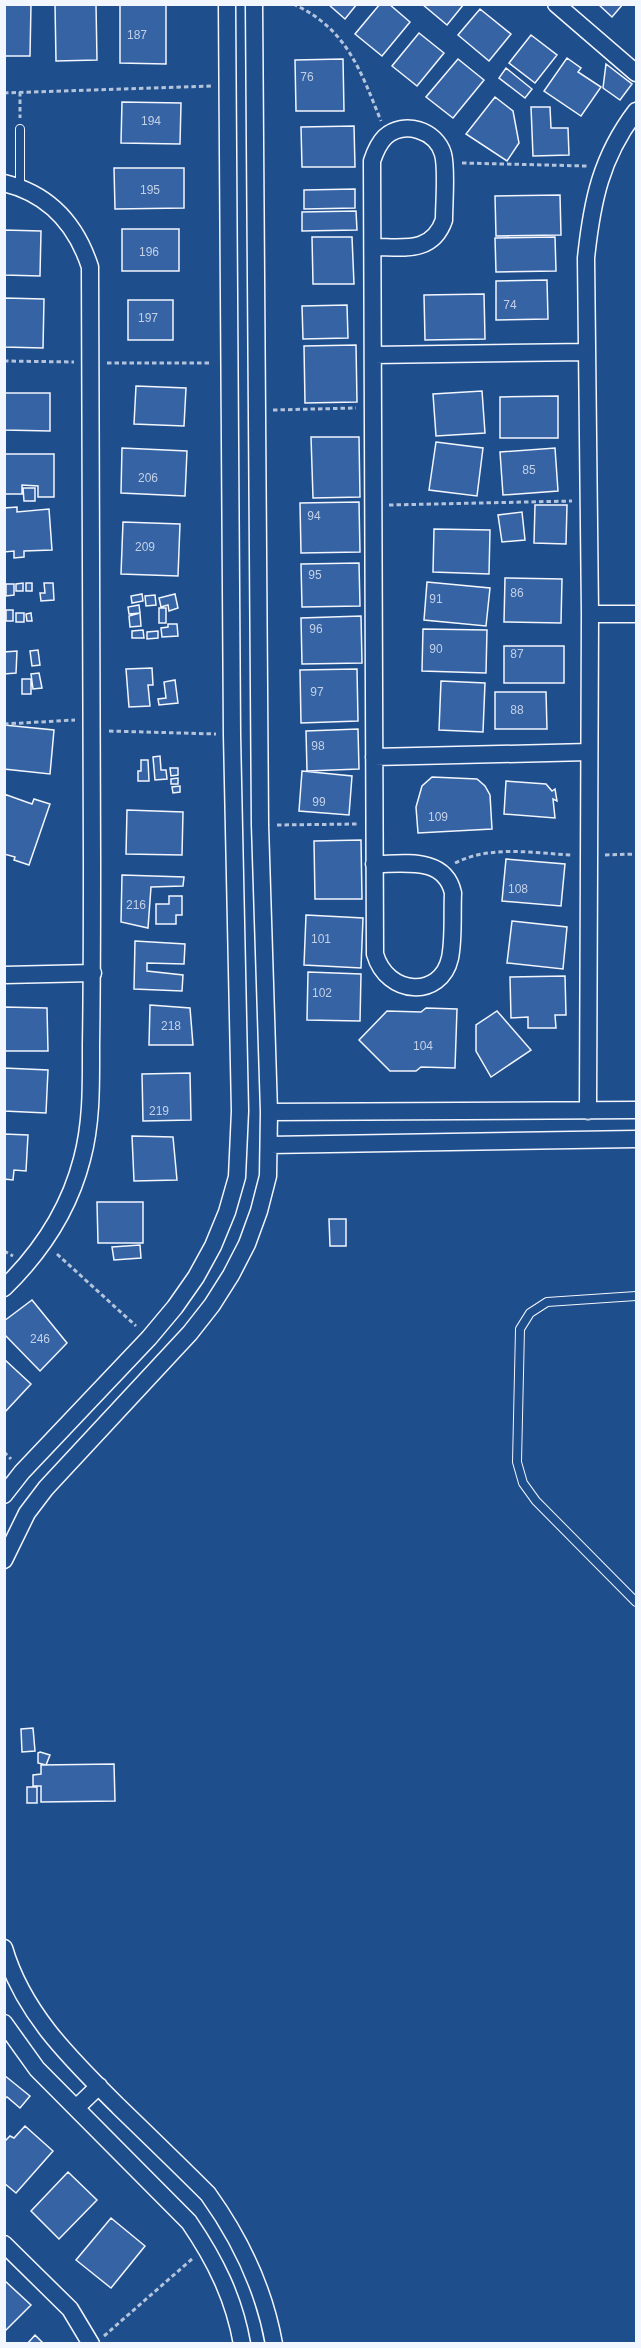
<svg xmlns="http://www.w3.org/2000/svg" width="641" height="2348" viewBox="0 0 641 2348" font-family="Arial,sans-serif">
  <rect width="100%" height="100%" fill="#1f4e8c"/>
  <path fill="#3563a3" stroke="#f2f6ff" stroke-width="1.5" d="M4,4H31L30,56H4Z
    M55,4H96L97,60L56,61Z
    M120,4H166V64L120,63Z
    M328,4H357L345,19Z
    M380,4H389L410,22L382,56L355,34Z
    M422,4H464L447,25Z
    M598,4H623L612,17Z
    M480,9L511,34L489,61L458,35Z
    M419,33L444,53L417,86L392,66Z
    M531,35L557,55L535,83L509,63Z
    M567,58L581,68L578,72L601,87L581,116L544,91Z
    M343,59L344,111H296L295,60Z
    M458,59L484,80L453,118L426,97Z
    M606,64L632,84L620,100L603,88Z
    M506,68L532,89L525,98L499,78Z
    M495,97L513,111L519,143L507,161L466,134Z
    M122,102L181,103L180,144L121,143Z
    M531,107H550L551,128H568L569,155L533,156Z
    M354,126L355,167H302L301,127Z
    M114,168H184V208L115,209Z
    M355,189V208L304,209V190Z
    M560,195L561,235L496,236L495,196Z
    M356,211L357,230L302,231V212Z
    M122,229H179V271H122Z
    M4,230L41,231L40,276L4,275Z
    M312,237H352L354,284H313Z
    M555,237L556,271L496,272L495,238Z
    M547,280L548,319L496,320V281Z
    M484,294L485,339L425,340L424,295Z
    M4,298L44,299L43,348L4,347Z
    M128,300H173V340H128Z
    M347,305L348,338L303,339L302,306Z
    M356,345L357,402L305,403L304,346Z
    M136,386L186,388L184,426L134,424Z
    M482,391L485,433L436,436L433,394Z
    M4,393H50V431L4,430Z
    M558,396V438H500V397Z
    M311,437H359L360,497L313,498Z
    M436,442L483,448L477,496L429,490Z
    M122,448L187,451L185,496L121,493Z
    M555,448L558,491L503,495L500,452Z
    M4,454H54V497H38V486L22,485V494H4Z
    M23,488H35V501H24Z
    M359,502L360,552L301,553L300,503Z
    M535,505H567L566,544L534,543Z
    M17,507V512L49,509L52,550L24,551V557L14,558V551L4,552V508Z
    M522,512L525,540L502,542L498,515Z
    M123,522L180,524L178,576L121,574Z
    M434,529L490,530L489,574L433,572Z
    M359,563L360,606L302,607L301,564Z
    M505,578L562,579L561,623L504,622Z
    M427,582L490,588L486,626L424,620Z
    M23,583V591H16V584Z
    M26,583H32V591H26Z
    M44,583H53L54,600L41,601L40,593H45Z
    M6,584H14V595L6,596Z
    M142,594L143,601L132,603L131,596Z
    M175,594L178,608L169,611L168,605L161,607L159,598Z
    M155,595L156,605L146,606L145,596Z
    M139,605L140,613L129,614L128,607Z
    M159,608H166V623H159Z
    M6,610H13V621H6Z
    M16,613H24V622H16Z
    M31,613L32,621H27L26,614Z
    M140,613L141,626L130,627L129,616Z
    M361,616L362,663L302,664L301,618Z
    M168,624H177L178,636L162,637L161,628L168,627Z
    M423,629L487,630L486,673L422,671Z
    M143,630L144,638H132V631Z
    M158,631V638L147,639V632Z
    M504,646H564V683H504Z
    M38,650L40,665L32,666L30,651Z
    M17,651L16,673L4,674V652Z
    M152,668L153,685H148L150,706L129,707L126,669Z
    M357,669L358,721L301,723L300,670Z
    M39,673L42,688L33,689L31,674Z
    M22,679H31V694H22Z
    M175,680L178,703L159,705L158,699L166,698L164,682Z
    M441,681L485,683L483,732L439,730Z
    M495,692H546L547,729H495Z
    M4,725L54,730L50,774L4,769Z
    M358,729L359,769L307,771L306,731Z
    M160,756L161,770H166L167,779L155,780L153,757Z
    M141,760H148L149,781H138V771H141Z
    M170,768H178V775L171,776Z
    M302,771L352,776L349,815L299,811Z
    M432,777L477,779L485,786L490,795L492,829L418,833L416,807L422,786Z
    M178,778V784H171V779Z
    M506,781L546,784L552,791L555,789L557,801L553,799L555,818L504,814Z
    M180,786V792L173,793L172,787Z
    M4,794L32,804L34,799L50,804L29,865L14,860L15,857L4,854Z
    M127,810L183,812L182,855L126,854Z
    M361,840L362,899H315L314,841Z
    M506,859L565,864L561,906L502,901Z
    M122,875L184,877L183,886L151,887L148,928L121,922Z
    M169,896H182V915H176V924H156V904H169Z
    M306,915L363,918L361,968L304,965Z
    M512,921L567,927L563,969L507,963Z
    M135,941L185,944L184,964L147,963V971L183,975L182,991L134,989Z
    M308,972L361,974L360,1021L307,1020Z
    M565,976L566,1015H555L556,1028H528V1017L511,1018L510,977Z
    M150,1005L190,1008L193,1045H149Z
    M4,1007L47,1008L48,1051H4Z
    M426,1008L457,1009L455,1068L421,1067L416,1071H390L359,1040L387,1011L421,1012Z
    M497,1011L531,1050L491,1077L476,1051V1025Z
    M4,1068L48,1070L46,1113L4,1111Z
    M190,1073L191,1120L143,1121L142,1074Z
    M4,1134L28,1135L26,1171L14,1170L13,1180L4,1179Z
    M132,1136L173,1137L177,1180L134,1181Z
    M97,1202H143V1243H98Z
    M329,1219H346V1246H330Z
    M140,1245L141,1258L114,1260L112,1247Z
    M32,1300L67,1343L40,1371L4,1334V1321Z
    M4,1359L31,1384L4,1413Z
    M33,1728L35,1751L22,1752L21,1729Z
    M40,1752L50,1755L46,1765L38,1763V1753Z
    M114,1764L115,1801L41,1802V1786H33V1775L41,1774V1765Z
    M27,1787H37V1803H27Z
    M4,2075L30,2096L20,2108L7,2097L4,2099Z
    M25,2126L53,2151L16,2193L4,2183V2142L10,2136L14,2138Z
    M68,2172L97,2200L59,2239L31,2211Z
    M111,2218L145,2246L111,2288L76,2260Z
    M4,2280L31,2305L4,2332Z
    M35,2335L44,2344H27Z"/>
  <g fill="none" stroke-linecap="round" stroke-linejoin="round">
    <defs>
      <path id="service" d="M20,129V188
        M636,1296L547,1302L530,1313L520,1329L517,1462L523,1483L536,1501L636,1602"/>
      <path id="minor" d="M556,4L636,73
        M4,183C49,194 76,224 90,267C91,465 91,663 92,861C92,922 92,983 91,1045C91,1083 92,1122 82,1159C69,1210 41,1252 4,1288
        M373,247C403,247 432,254 444,220C444,203 447,168 443,154C436,130 404,120 385,137C378,144 375,152 372,161L375,954C387,996 441,999 450,958C454,938 452,914 453,893C445,856 404,864 374,864
        M373,355L587,352
        M590,614H636
        M374,757L589,752
        M4,975L93,973
        M588,1111L590,614L586,258C592,201 601,157 636,111
        M269,1112L636,1110
        M269,1145L636,1139
        M4,1495L22,1472L149,1338L175,1307L196,1277L213,1246L227,1212L237,1177L240,1111L232,735L227,4
        M4,1560L27,1513L46,1488L190,1333L212,1305L231,1275L247,1244L259,1211L268,1176L269,1112L260,825L254,4
        M4,1948C23,2014 73,2061 119,2107C149,2136 179,2165 208,2194C241,2240 264,2288 274,2344
        M4,2023L37,2069L189,2222C215,2260 234,2298 242,2344
        M76,2108L99,2086
        M4,2244L70,2309L91,2344"/>
    </defs>
    <use href="#service" stroke="#f2f6ff" stroke-width="10"/>
    <use href="#minor" stroke="#f2f6ff" stroke-width="19"/>
    <path stroke="#b3c4dc" stroke-width="3" stroke-dasharray="4.5 3" stroke-linecap="butt" d="M293,4C347,28 361,72 381,121
      M20,92V118
      M4,93L211,86
      M462,163L587,166
      M4,361L74,362
      M107,363H212
      M273,410L356,408
      M389,505L572,501
      M4,724L75,720
      M109,731L216,734
      M277,825L357,824
      M605,855L636,854
      M455,863C491,845 532,853 572,855
      M4,1251L13,1256
      M57,1254L136,1326
      M4,1452L11,1459
      M104,2336L192,2259"/>
    <use href="#service" stroke="#1f4e8c" stroke-width="8"/>
    <use href="#minor" stroke="#1f4e8c" stroke-width="16"/>
  </g>
  <g text-anchor="middle" stroke-width="4.5" stroke-linejoin="round" paint-order="stroke">
    <g font-size="12" fill="#c3d1e8">
      <text x="137" y="39">187</text>
      <text x="307" y="81">76</text>
      <text x="151" y="125">194</text>
      <text x="150" y="194">195</text>
      <text x="149" y="256">196</text>
      <text x="510" y="309">74</text>
      <text x="148" y="322">197</text>
      <text x="529" y="474">85</text>
      <text x="148" y="482">206</text>
      <text x="314" y="520">94</text>
      <text x="145" y="551">209</text>
      <text x="315" y="579">95</text>
      <text x="517" y="597">86</text>
      <text x="436" y="603">91</text>
      <text x="316" y="633">96</text>
      <text x="436" y="653">90</text>
      <text x="517" y="658">87</text>
      <text x="317" y="696">97</text>
      <text x="517" y="714">88</text>
      <text x="318" y="750">98</text>
      <text x="319" y="806">99</text>
      <text x="438" y="821">109</text>
      <text x="518" y="893">108</text>
      <text x="136" y="909">216</text>
      <text x="321" y="943">101</text>
      <text x="322" y="997">102</text>
      <text x="171" y="1030">218</text>
      <text x="423" y="1050">104</text>
      <text x="159" y="1115">219</text>
      <text x="40" y="1343">246</text>
    </g>
  </g>
  <rect width="641" height="2348" fill="none" stroke="#f2f6ff" stroke-width="12"/>
</svg>
